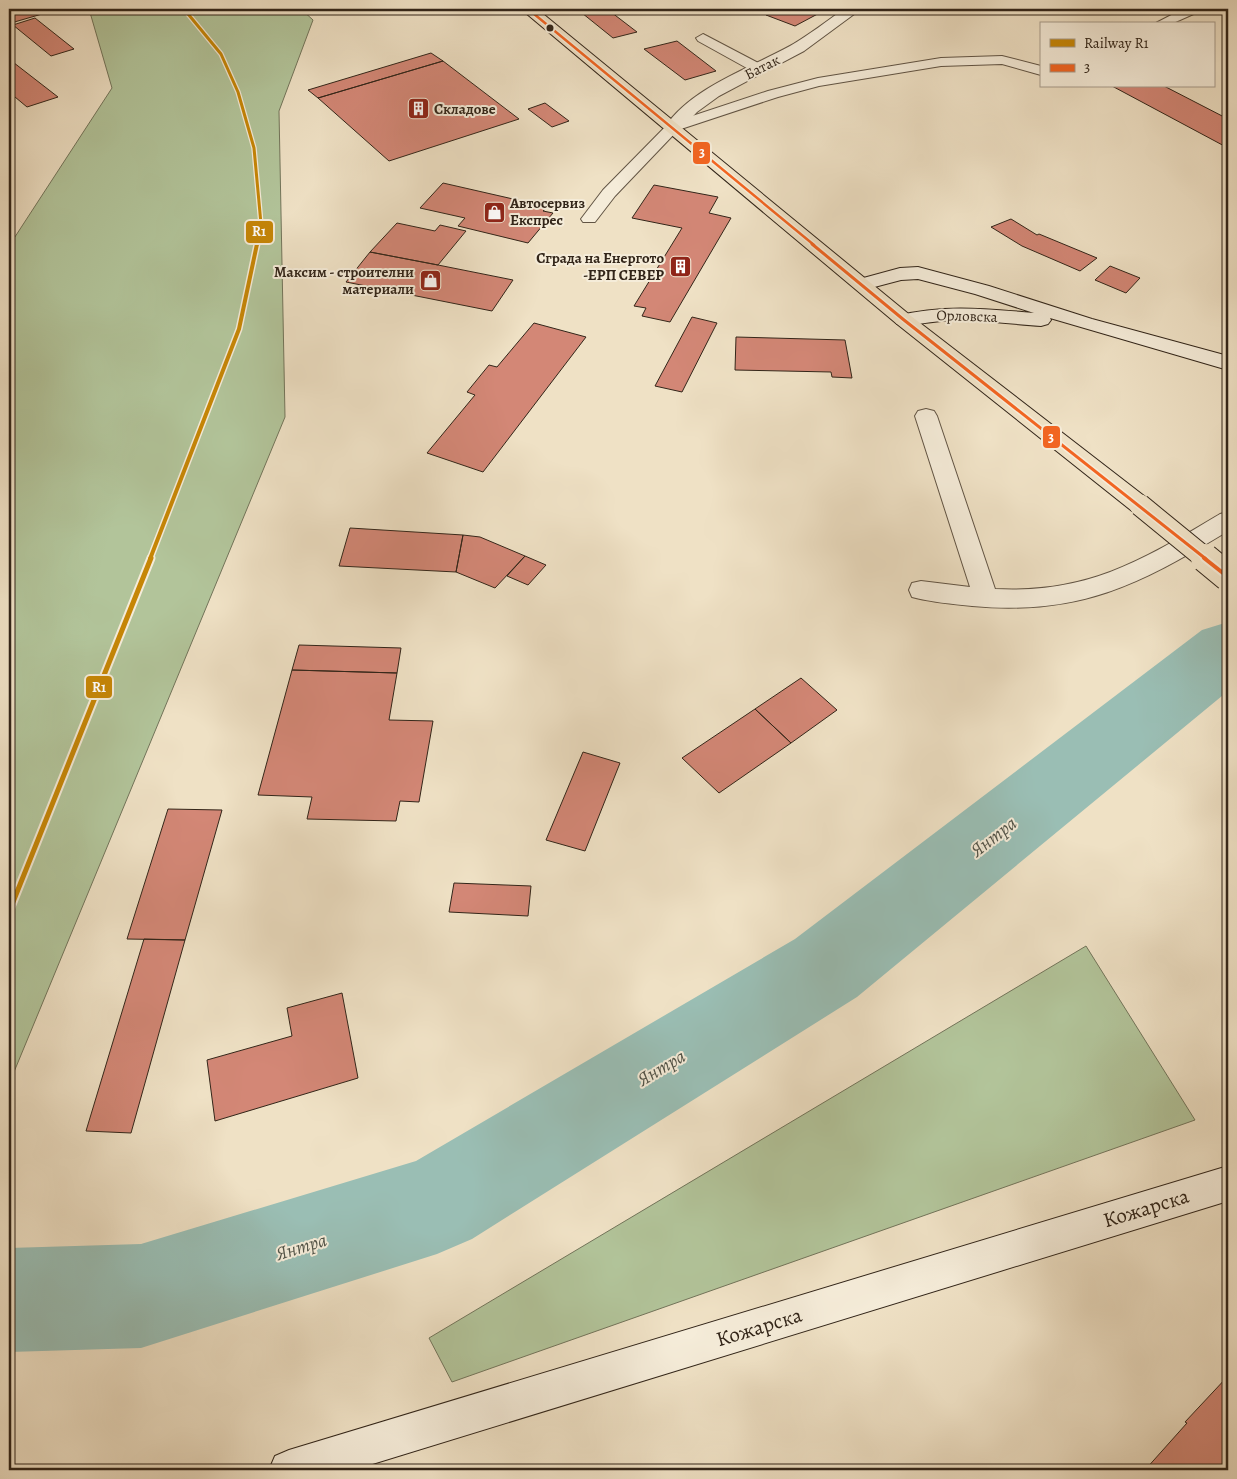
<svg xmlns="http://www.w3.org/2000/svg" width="1237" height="1479" viewBox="0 0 1237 1479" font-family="Alegreya,serif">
  <rect width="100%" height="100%" fill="#efe1c5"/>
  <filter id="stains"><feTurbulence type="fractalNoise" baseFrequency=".004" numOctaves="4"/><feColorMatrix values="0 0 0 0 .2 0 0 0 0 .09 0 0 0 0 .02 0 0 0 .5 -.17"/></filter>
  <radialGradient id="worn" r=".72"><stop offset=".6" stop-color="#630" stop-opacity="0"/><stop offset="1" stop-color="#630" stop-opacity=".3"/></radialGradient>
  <path fill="#b2c49a" stroke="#72745a" d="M89,9H301L313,20L279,111L285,417L9,1084V246L112,88Z
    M1086,946L1195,1120L452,1382L429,1338Z"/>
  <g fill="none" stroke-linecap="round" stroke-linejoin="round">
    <path fill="#9abeb4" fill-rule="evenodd" d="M1228,622V691L857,997L472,1239L437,1254L141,1348L9,1352V1248L141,1244L416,1161L795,939L1202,630Z"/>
  </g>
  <path fill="#d38776" stroke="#322519" d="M9,9H35L42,14L11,23L9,21Z
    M577,9H607L637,32L613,38Z
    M779,9H827L795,26L766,15Z
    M35,18L74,49L51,56L13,25Z
    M677,41L716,71L685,80L644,49Z
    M431,53L443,61L318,98L308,90Z
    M9,59L58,97L27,107L9,92Z
    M443,61L519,119L389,161L318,98Z
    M1112,86H1164L1228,119V148Z
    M545,103L569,121L552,127L528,109Z
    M443,183L548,207L543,211L553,213L528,243L458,226L465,218L420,208Z
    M654,185L718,197L709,213L731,218L670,322L642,316L646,308L634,306L682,228L632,218Z
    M1011,219L1037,235L1039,234L1097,258L1080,271L1022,246L991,227Z
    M397,223L435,231L440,225L466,231L438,265L370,252Z
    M370,252L438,265L513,280L492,311L346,282Z
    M1110,266L1140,278L1126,293L1095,280Z
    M692,317L717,323L682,392L655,386Z
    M534,323L586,337L483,472L427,453L475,395L467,392L489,365L497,367Z
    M736,337L845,340L852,378L832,377L831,372L735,370Z
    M350,528L463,535L456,572L339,566Z
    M463,535L480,537L525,556L495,588L456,572Z
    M525,556L546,565L528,585L507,576Z
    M299,645L401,648L397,673L292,670Z
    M292,670L397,673L389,720L433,721L419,802L400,801L396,821L307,819L312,797L258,795Z
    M801,678L837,710L791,743L755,709Z
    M755,709L791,743L719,793L682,758Z
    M583,752L620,763L585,851L546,840Z
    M168,809L222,810L185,940L127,939Z
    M454,883L531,886L528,916L449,912Z
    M144,939L185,940L131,1133L86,1131Z
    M342,993L358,1078L215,1121L207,1060L292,1036L287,1008Z
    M1228,1376V1470H1145L1187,1423L1185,1422Z"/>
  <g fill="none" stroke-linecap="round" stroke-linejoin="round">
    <defs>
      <path id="lane" d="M1183,9H1199L1198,12L1171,24H1154Z
        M703,34L764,66L766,69L764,72H754L698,41L696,38Z
        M1002,56L1041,66V75L1002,64L941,66L819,86L778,97L678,130L615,196L595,222H583L581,219L603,190L668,124L768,91L818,78L941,58Z"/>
      <path id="street" d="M844,9H861L804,51L719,96L697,112L679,131H667L665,127C691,88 750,68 790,46C809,35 827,21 844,9Z
        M926,409L934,411L937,416L995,589C1088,594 1143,560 1220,514L1228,512V531C1139,585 1079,616 972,606C952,604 931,602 912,597L909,590L912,583L921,581L970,587L915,416L918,411Z"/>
      <path id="secondary" d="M918,267L989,286L1092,319L1228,356V370L1050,318L1051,320L1048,324L1041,326C1012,324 984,320 955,320C939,320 909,327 897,324L894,320L897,316C943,304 987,309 1034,313L975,294L918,279L901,280L863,290L856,288L853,284L856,280L900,268Z
        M1228,1166V1201L353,1470H269L275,1456L289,1450Z"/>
      <path id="primary" d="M521,9H537L911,316L1148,499L1152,505L1148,511L1140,513L1132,511L897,324Z"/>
    </defs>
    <use href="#lane" stroke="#615444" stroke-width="2"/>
    <use href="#street" stroke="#615444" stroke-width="2"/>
    <use href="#secondary" stroke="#322519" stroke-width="2"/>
    <use href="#primary" stroke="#322519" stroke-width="2"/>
    <use href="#lane" fill="#f5ecd9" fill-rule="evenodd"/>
    <use href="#street" fill="#f5ecd9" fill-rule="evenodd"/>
    <use href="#secondary" fill="#f5ecd9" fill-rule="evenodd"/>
    <use href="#primary" fill="#efe1c5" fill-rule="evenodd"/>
    <defs>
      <path id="primary-bridge-far1" d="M1140,505L1206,559"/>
      <path id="primary-bridge" d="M1205,558L1228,577"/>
    </defs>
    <use href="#primary-bridge-far1" stroke="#322519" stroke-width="23" stroke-linecap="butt"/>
    <use href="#primary-bridge" stroke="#322519" stroke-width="30" stroke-linecap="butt"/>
    <use href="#primary-bridge-far1" stroke="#efe1c5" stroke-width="21"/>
    <use href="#primary-bridge" stroke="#efe1c5" stroke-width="28"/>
    <defs>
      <path id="bus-1-far2" d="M528,9L814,245"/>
      <path id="bus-1-far1" d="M812,244L904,320L1206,559"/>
      <path id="bus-1" d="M1204,558L1228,577"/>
    </defs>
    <use href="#bus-1-far2" stroke="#f5ecd9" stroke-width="5"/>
    <use href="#bus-1-far1" stroke="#f5ecd9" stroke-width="6"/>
    <use href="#bus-1" stroke="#f5ecd9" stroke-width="8"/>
    <use href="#bus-1-far2" stroke="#f26522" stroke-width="2.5"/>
    <use href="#bus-1-far1" stroke="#f26522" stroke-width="3"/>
    <use href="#bus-1" stroke="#f26522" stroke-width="4"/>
    <defs>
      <path id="rail-1-far2" d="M184,9L221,54L238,92L254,148L261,224L257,245"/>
      <path id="rail-1-far1" d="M150,559L239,329L257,244"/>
      <path id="rail-1" d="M9,912L151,558"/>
    </defs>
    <use href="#rail-1-far2" stroke="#f5ecd9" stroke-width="5.5"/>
    <use href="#rail-1-far1" stroke="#f5ecd9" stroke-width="7"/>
    <use href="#rail-1" stroke="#f5ecd9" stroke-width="9"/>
    <use href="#rail-1-far2" stroke="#c68606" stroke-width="3"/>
    <use href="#rail-1-far1" stroke="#c68606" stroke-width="4"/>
    <use href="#rail-1" stroke="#c68606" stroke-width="5"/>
  </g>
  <defs>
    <symbol id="building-square" viewBox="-11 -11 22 22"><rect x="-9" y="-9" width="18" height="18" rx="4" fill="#8f2418" stroke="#f5ecd9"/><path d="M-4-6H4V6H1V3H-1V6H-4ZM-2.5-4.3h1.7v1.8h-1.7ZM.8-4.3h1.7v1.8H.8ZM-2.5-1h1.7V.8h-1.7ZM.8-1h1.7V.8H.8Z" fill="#fff"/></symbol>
    <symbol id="shop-square" viewBox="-11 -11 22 22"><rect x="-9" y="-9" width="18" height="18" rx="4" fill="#8f2418" stroke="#f5ecd9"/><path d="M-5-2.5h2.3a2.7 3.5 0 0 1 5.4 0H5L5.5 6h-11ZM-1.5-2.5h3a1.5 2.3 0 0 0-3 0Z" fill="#fff"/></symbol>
  </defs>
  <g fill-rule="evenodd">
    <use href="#building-square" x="406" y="96" width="25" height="25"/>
    <use href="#shop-square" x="482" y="200" width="25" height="25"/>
    <use href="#building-square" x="668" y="254" width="25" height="25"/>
    <use href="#shop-square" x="418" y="268" width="25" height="25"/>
  </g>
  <circle fill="#322519" stroke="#f5ecd9" stroke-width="2" cx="550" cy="28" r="4.5"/>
  <g text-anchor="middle" stroke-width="4" stroke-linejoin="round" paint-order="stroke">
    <g font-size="15" fill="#322519" stroke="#f5ecd9">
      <text transform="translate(762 67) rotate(-27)" y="5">Батак</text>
      <text transform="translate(967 316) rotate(2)" y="5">Орловска</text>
    </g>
    <g font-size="15" font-weight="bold" fill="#322519" stroke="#f5ecd9" text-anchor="start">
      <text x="434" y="114">Складове</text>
      <text x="510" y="208">Автосервиз<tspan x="510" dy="17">Експрес</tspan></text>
      <text x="664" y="263" text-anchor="end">Сграда на Енергото<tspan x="664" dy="17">-ЕРП СЕВЕР</tspan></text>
      <text x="414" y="277" text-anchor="end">Максим - строителни<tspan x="414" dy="17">материали</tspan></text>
    </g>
    <g font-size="19" font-style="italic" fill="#515348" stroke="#f5ecd9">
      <text transform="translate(993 836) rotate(-38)" y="7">Янтра</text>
      <text transform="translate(661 1067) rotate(-31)" y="7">Янтра</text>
      <text transform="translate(301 1246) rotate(-17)" y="7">Янтра</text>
    </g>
    <g font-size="21" fill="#322519" stroke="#f5ecd9">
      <text transform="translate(1146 1208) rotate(-17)" y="7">Кожарска</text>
      <text transform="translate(759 1327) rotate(-17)" y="7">Кожарска</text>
    </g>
  </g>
  <g stroke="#f5ecd9" stroke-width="2">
    <rect x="692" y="141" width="19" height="24" rx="5" fill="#f26522"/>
    <rect x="245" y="220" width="29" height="24" rx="5" fill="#c68606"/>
    <rect x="1042" y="425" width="19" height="24" rx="5" fill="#f26522"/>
    <rect x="85" y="675" width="28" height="24" rx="5" fill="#c68606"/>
  </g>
  <g font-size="14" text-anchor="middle" font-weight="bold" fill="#fff">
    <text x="702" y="157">3</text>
    <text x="259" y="236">R1</text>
    <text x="1051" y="442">3</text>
    <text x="99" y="692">R1</text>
  </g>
  <rect width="1237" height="1479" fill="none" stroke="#efe1c5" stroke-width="30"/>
  <rect x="10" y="10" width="1217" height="1459" fill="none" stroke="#322519" stroke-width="2.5"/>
  <rect x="15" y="15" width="1207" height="1449" fill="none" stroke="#322519"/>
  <rect x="1040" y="22" width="175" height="65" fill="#f5ecd9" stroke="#a79c8c"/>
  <rect x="1050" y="39" width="25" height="8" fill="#c68606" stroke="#a79c8c"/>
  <text x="1084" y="48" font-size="15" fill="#322519">Railway R1</text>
  <rect x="1050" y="64" width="25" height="8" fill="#f26522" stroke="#a79c8c"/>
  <text x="1084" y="72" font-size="15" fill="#322519">3</text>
  <rect width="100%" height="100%" filter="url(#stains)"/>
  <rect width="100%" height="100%" fill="url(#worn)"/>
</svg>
